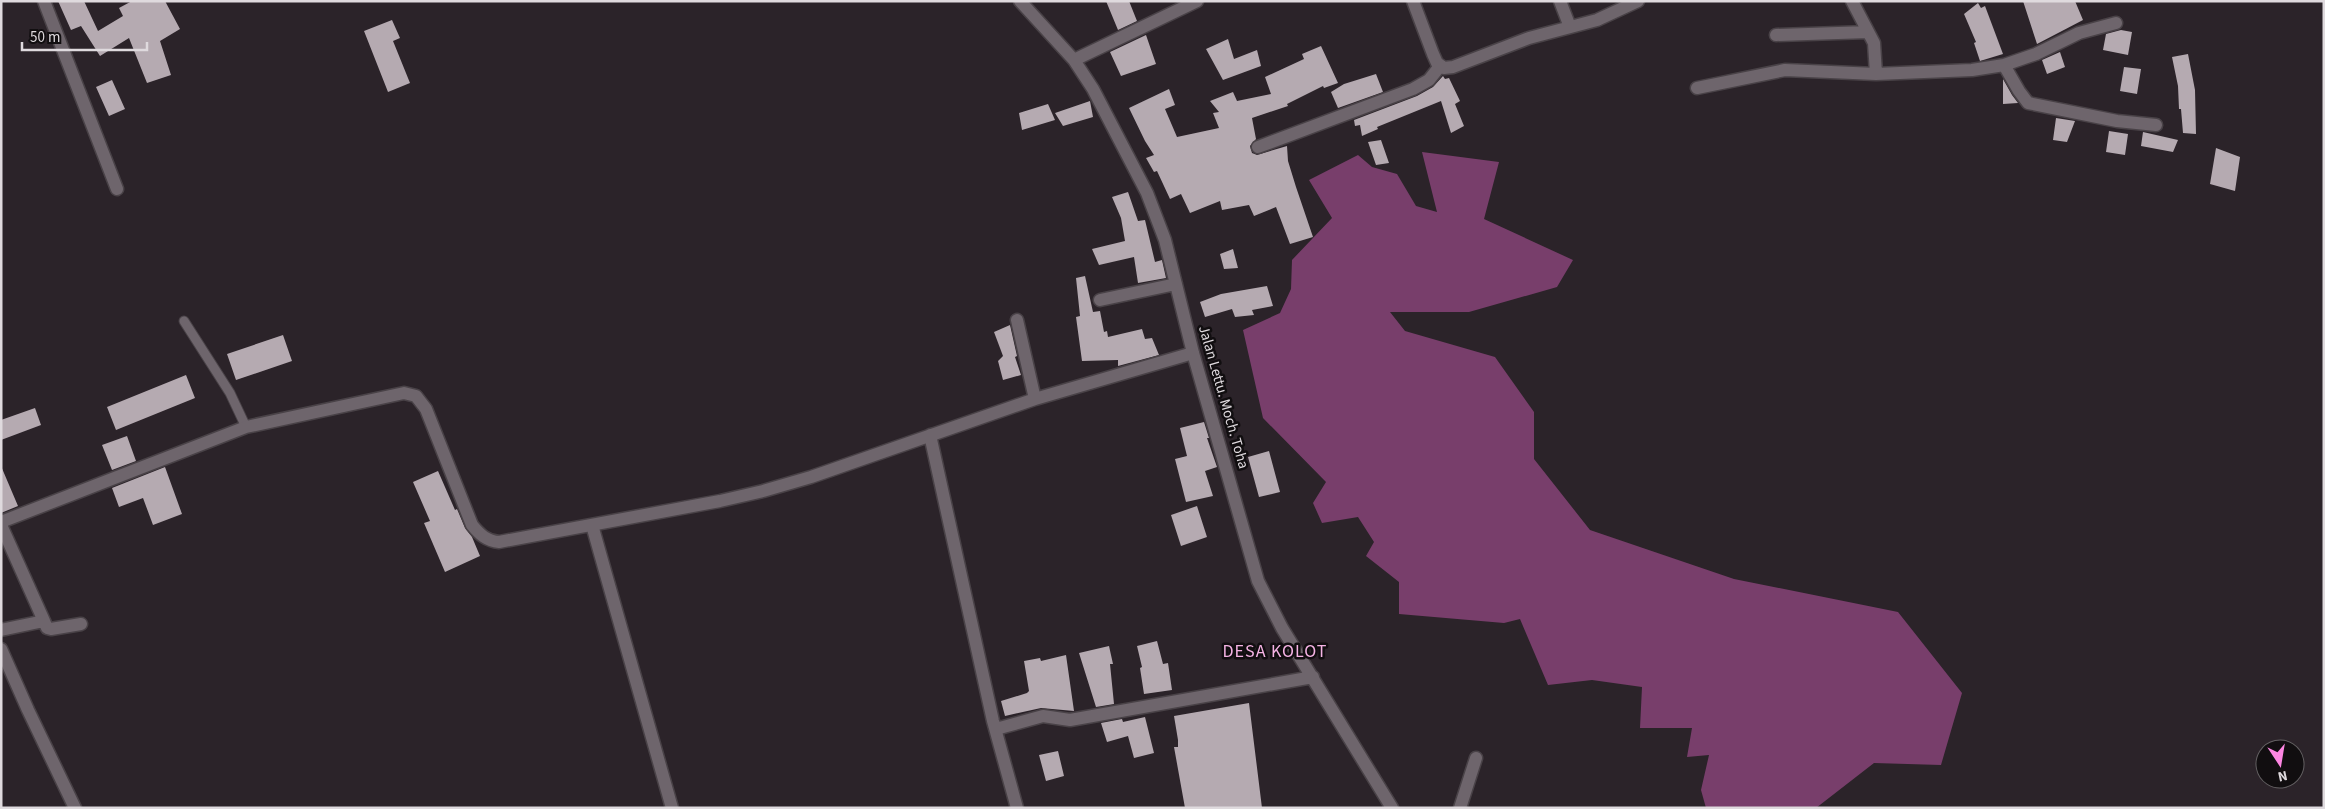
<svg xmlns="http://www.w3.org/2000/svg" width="2325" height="809" viewBox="0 0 2325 809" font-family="'Source Sans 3',sans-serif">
  <rect width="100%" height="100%" fill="#2b2329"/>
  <path fill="#783e6b" d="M1422,152L1499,162L1484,219L1573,260L1557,287L1469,312H1390L1405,331L1495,357L1534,412V459L1590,530L1734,579L1898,612L1962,693L1941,765L1874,763L1816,808H1706L1701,790L1709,755L1687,757L1692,728H1640L1642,687L1592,680L1548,685L1520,619L1504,623L1399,614V582L1366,556L1374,542L1358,517L1322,523L1313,503L1326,482L1263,418L1243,330L1280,313L1291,289L1292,260L1332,218L1309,180L1358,155L1372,167L1397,174L1416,206L1437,212Z"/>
  <path fill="#b5aab1" d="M58,1H84L98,31L123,16L119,8L132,1H165L180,29L160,41L171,75L147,83L129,38L100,56L81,26L71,30Z
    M1106,1H1129L1137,21L1118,30Z
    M2023,1H2075L2083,20L2037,44Z
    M1978,3L1981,8L1985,6L2003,54L1980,61L1974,43L1976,42L1964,14Z
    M392,20L400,38L393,41L410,83L388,92L364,31Z
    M2121,30L2132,32L2128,55L2103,50L2106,34Z
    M1146,35L1156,64L1121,76L1110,52Z
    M1228,39L1234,59L1257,50L1261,66L1223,80L1206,49Z
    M1321,46L1338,83L1324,88L1323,86L1287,104L1288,106L1252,118L1256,139L1250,146L1252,153L1257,155L1287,146L1288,161L1296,187L1313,237L1290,244L1276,207L1254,216L1249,205L1222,210L1220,201L1190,213L1181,194L1170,199L1157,171L1154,172L1146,158L1154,155L1145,141L1129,108L1169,89L1175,105L1165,109L1177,137L1219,128L1213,113L1219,112L1210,101L1233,92L1237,101L1271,94L1265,77L1304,59L1302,54Z
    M2060,52L2065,67L2047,74L2042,60Z
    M2188,54L2195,90L2196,134L2183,133L2181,109H2179L2178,86L2172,57Z
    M2124,67L2141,69L2137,94L2120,91Z
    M1376,74L1383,92L1338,108L1331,92L1344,84Z
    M1443,76L1445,79L1449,78L1460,101L1455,104L1464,126L1451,133L1441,101L1377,127L1378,129L1362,136L1360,125L1355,126L1354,120L1417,96L1433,87Z
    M2003,79L2012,95L2018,103L2003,104Z
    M112,80L125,109L109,116L96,87Z
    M1090,101L1093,117L1063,126L1055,113Z
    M1048,104L1055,120L1022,130L1019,113Z
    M2056,118L2075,121L2067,142L2053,140Z
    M2109,131L2128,134L2125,155L2106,152Z
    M2143,132L2178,140L2173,152L2141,146Z
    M1381,140L1389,163L1376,165L1368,142Z
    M2216,148L2240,157L2235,191L2210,184Z
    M1128,192L1138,221L1145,220L1155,262L1162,260L1166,278L1138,283L1134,257L1099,265L1092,249L1125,241L1121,218L1112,197Z
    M1233,249L1238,268L1224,269L1220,254Z
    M1085,276L1093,312L1100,311L1104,332L1107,331L1108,337L1142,329L1145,339L1152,338L1159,355L1118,366V360L1082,361L1076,317L1080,316L1076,278Z
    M1267,286L1273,306L1252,310L1254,315L1235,317L1232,309L1205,317L1200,302L1221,294Z
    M1010,325L1017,356L1015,357L1021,375L1003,380L998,361L1003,356L994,332Z
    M283,335L292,361L236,380L227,354Z
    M186,375L195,398L116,430L107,407Z
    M35,408L41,425L1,440V420Z
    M1204,422L1209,438H1207L1217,467L1205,471L1213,496L1186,502L1175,459L1187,456L1180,428Z
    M127,436L136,461L112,470L102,445Z
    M1269,451L1280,492L1259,497L1248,457Z
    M1,466L18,506L1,513Z
    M165,467L182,514L153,525L143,498L119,507L112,488Z
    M438,471L455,510L457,509L465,528L472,537L480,556L445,572L424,523L430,521L413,482Z
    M1197,506L1207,537L1181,546L1171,515Z
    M1157,641L1163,664L1168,663L1172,690L1144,694L1140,668L1142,667L1137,646Z
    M1109,646L1113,664H1110L1114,704L1096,707L1079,653Z
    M1066,655L1074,711L1041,708L1005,716L1001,701L1027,693L1029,691L1024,661L1040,658L1041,661Z
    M1249,703L1262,808H1185L1174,747H1178V740L1174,716Z
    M1145,717L1154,753L1134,758L1128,736L1107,742L1101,723L1122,719L1123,722Z
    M1058,751L1064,776L1046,781L1039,755Z"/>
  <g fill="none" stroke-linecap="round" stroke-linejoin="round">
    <defs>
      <path id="lane" d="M184,321L230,393L246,427"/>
      <path id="street" d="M44,1L117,189
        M1020,1L1074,60L1093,89L1147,193L1165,240L1193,353L1258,581L1282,628L1392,808
        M1413,1L1433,54L1437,63L1444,68L1453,67L1529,38L1597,20L1638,1
        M1560,1L1570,27
        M1852,1L1874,43L1876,74
        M1776,35L1868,32
        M1074,60L1197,1
        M2004,65L2019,91L2028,103L2117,121L2156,125
        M1697,88L1785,70L1876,74L1972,70L2004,65L2036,54L2079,33L2116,23
        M1258,147L1413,89L1429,80L1440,66
        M1100,300L1176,284
        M1017,320L1035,399
        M930,435L993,721L1017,808
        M1,522L246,427L404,393L416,396L426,409L472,525C480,535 487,541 499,542L720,501L763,491L811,477L1035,399L1193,353
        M1,525L44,621L1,630
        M592,525L672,808
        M44,621L47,628L51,629L81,624
        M1,649L28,710L75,808
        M996,729L1043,716L1070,720L1313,677
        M1460,808L1476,758"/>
    </defs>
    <use href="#lane" stroke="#494247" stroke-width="11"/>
    <use href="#street" stroke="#494247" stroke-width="15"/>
    <use href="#lane" stroke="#6e656c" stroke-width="9"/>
    <use href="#street" stroke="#6e656c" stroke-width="12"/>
  </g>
  <g text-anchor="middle" stroke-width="5" stroke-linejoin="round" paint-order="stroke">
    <g font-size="15" fill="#dfdade" stroke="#110e10">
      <text transform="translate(1224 397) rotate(74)" y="5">Jalan Lettu. Moch. Toha</text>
    </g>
    <g font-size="18" letter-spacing="1" fill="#f5b3e4" stroke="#110e10">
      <text x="1275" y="657">DESA KOLOT</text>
    </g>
  </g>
  <rect width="2325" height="809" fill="none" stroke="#dfdade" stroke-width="5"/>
  <g transform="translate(2280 764) rotate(168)"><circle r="24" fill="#110e10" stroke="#636062"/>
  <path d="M0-4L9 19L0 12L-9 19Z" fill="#fd86e2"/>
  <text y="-8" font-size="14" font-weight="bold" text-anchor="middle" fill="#dfdade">N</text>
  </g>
  <path d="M22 42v8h125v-8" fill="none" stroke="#dfdade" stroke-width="2.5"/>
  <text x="30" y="42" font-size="15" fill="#dfdade" stroke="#110e10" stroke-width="4" paint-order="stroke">50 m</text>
</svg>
